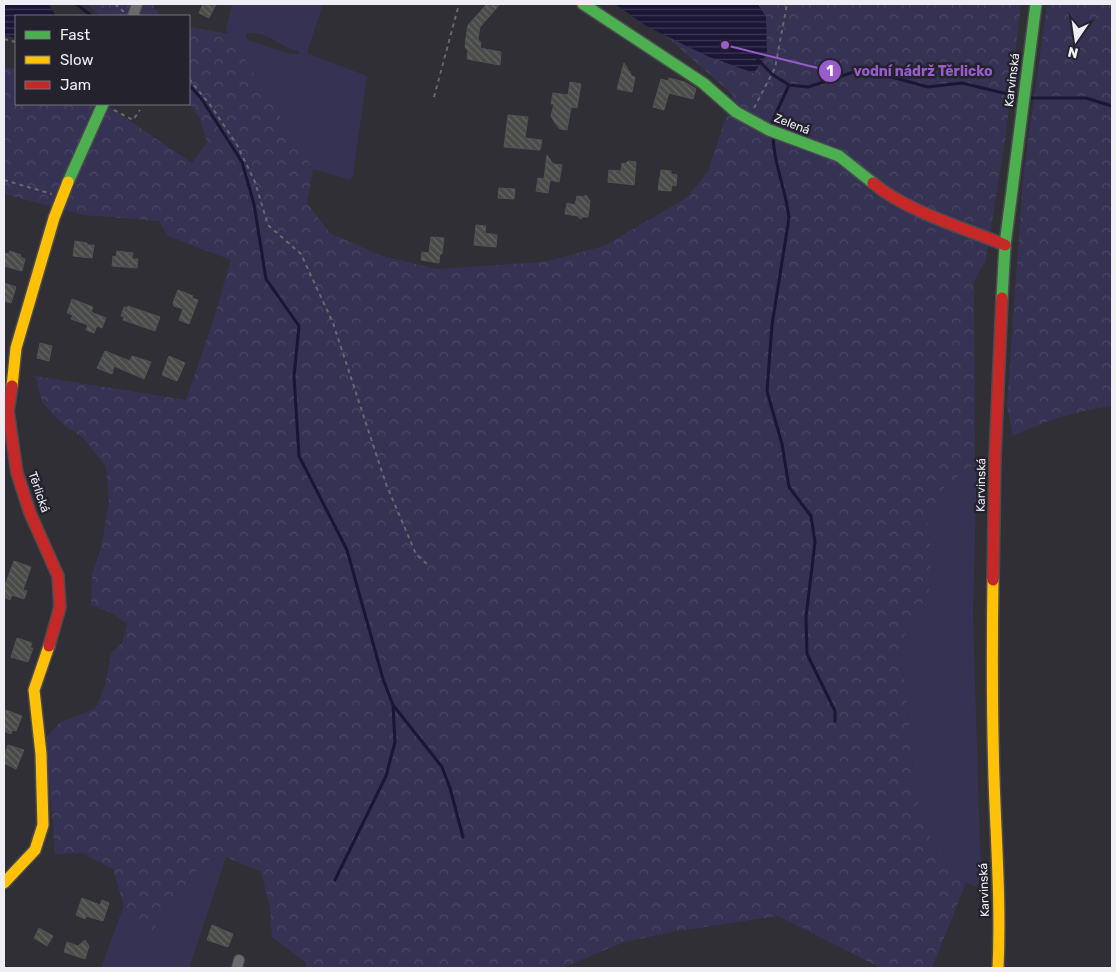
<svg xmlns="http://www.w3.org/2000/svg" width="1116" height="972" viewBox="0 0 1116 972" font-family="Rubik,sans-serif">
  <defs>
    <pattern id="forest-crowns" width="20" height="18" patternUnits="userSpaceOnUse" patternTransform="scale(1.25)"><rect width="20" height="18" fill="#363253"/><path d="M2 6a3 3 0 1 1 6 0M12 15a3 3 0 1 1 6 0" fill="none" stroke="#4a4664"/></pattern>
    <pattern id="water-rules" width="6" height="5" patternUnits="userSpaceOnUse" patternTransform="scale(1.25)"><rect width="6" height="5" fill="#1c1636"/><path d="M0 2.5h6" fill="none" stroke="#3d3854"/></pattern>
    <pattern id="building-back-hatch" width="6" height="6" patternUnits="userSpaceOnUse" patternTransform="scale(1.25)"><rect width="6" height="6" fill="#494c48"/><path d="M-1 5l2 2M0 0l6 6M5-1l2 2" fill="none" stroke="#646663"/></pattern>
  </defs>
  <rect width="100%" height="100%" fill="#2f2f35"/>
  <path fill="#363253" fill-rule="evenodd" d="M232,4H323L307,53L367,76L353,176L350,180L313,169L306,161L226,29ZM248,33C262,32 271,38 282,45C287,49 295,50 300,52L298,54H290L248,40L246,35Z
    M975,463H977L973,614L981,877L976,887L963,881L930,837L915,793L907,699L900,651L907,628L928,595L931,577V547L927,519L929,509L938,501L945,486Z
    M226,857L189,968H101L124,905L132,926L172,903L191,876L209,860Z"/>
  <path fill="url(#forest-crowns)" d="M88,4H152L160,16H100Z
    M758,4H1021L1006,134L986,260L974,281L975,464L945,486L938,501L929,509L927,519L931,547V577L928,595L907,628L900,651L907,699L915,793L930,837L963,881L966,883L932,968H881L778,916L678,931L624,942L562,968H306V963L272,937L270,907L261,872L226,857L209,860L191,876L153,930L132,926L125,910L113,869L82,853L55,854L46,738L59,723L95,709L105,686L111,653L122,643L127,624L112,613L91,605L92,574L101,548L109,503L106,467L84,439L59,421L42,402L35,376L186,400L212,325L231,260L168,236L159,221L84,215L4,194V67L16,69V104H108L111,108L192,163L207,142L200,119L189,103V27L229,34L313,169L307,203L330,233L382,256L437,269L544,262L604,246L686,198L708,172L733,95L666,36L707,56L754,73L766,17Z
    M1047,4H1112V406C1076,411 1046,420 1013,436L1007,406L1023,178Z"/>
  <path fill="url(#water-rules)" d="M4,4H49L55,14L53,16H16V38L4,35Z
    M615,4H758L766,17L767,54L754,73L707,56L646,26Z"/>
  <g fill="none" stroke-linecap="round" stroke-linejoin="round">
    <path stroke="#1c1636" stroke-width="3" d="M76,4L92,16
      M758,60L773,75L789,85L808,87L863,69L928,87L962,83L1020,97
      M189,85L201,98L242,162L254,204L266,279L299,326L294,376L299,456L347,550L383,679L393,705L395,742L386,776L335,880
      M1029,98H1086L1112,106
      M773,128L772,122L789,85
      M773,134C773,163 786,189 789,218L772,325L767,391L782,444L789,487L811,516L815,542L806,617L807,654L835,711V721
      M393,705L442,767L450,788L463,837"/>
  </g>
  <path fill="url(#building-back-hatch)" stroke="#525353" d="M203,4H216L209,18L199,13Z
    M487,4H500L480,27L478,39L481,43L480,48L501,52L500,65L467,59L468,51L465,47L466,38L468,25Z
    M624,63L632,76L635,77L632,92L617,89Z
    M669,78L685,82L696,89L693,99L669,93L664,110L653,107L661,79L668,81Z
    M570,82L581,84L577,108L571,107L567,130L560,129L555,123L551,116L554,104H551L553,93L568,95Z
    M508,115L528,117L525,138L542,140L540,150L504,147Z
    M547,155L553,164L562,165L559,182L550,180L548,193L536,191L538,178L544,179Z
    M628,161L636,162L634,185L608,182L609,170L621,171L622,163L625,164Z
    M661,170L671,171V174L677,175L676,186L672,185L671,191L658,190Z
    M499,188L515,189L514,199L498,198Z
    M586,195L590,201L588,217H583L580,219L578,216L565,214L567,203L575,205L577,196L583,197Z
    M476,225L486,226L485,233L497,235L496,247L474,245Z
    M431,237L444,238L442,254H440L439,263L421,260L422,252L429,253Z
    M75,241L87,243V245H94L92,258L73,256Z
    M10,251L21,255L20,257L25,259L22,271L4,266V253L9,254Z
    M117,251L133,253L132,259H138L137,268L112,266L113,256L116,257Z
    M4,283L16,287L11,303L4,301Z
    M178,290L193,296L192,298L198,300L189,324L179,320L183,309L174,306L173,303Z
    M72,299L93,307L91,312L106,318L102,328L97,326L94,333L86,330L88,325L71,319L73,315L67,313Z
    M128,306L160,317L155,331L123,320L124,317L121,316L124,307L127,308Z
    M40,343L52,346L49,361L37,358Z
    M105,351L130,361L132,356L151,362L144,379L114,366L112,374L97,368Z
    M169,356L185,363L177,381L162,375Z
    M14,561L31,567L23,590L27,591L24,599L12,595L10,600L4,597V588Z
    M17,638L32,643L30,648H33L28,662L11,657Z
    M6,710L22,716L16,731L12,730L11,734L4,731V717Z
    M8,745L24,750L16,769L4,763V756Z
    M82,898L100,905L102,900L109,903L103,921L86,916L85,919L76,915Z
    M212,925L233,934L228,947L207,940Z
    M39,928L53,936L47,946L34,938Z
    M85,940L89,946L85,959L64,952L67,942L78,946Z"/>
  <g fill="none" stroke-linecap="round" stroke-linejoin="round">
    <defs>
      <path id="street" d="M133,16L137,4
        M237,968L239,960"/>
      <path id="fast" d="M583,4L703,83L736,112L769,130L839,156L873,183
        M68,182L103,104
        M1002,298L1005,245L1036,4"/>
      <path id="slow" d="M12,386L16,348L54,218L68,182
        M993,580C992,646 992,712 994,778C996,841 1001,905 998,968
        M4,883L35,850L43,825L41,754L34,690L49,646"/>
      <path id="jam" d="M873,183C906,211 964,228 1005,245
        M12,386L8,411L17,473L30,513L58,576L60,607L49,646
        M993,580L995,457L1002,298"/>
    </defs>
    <use href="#street" stroke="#4b4b4f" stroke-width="12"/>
    <use href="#fast" stroke="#4b4b4f" stroke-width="14"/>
    <use href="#slow" stroke="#4b4b4f" stroke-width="14"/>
    <use href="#jam" stroke="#4b4b4f" stroke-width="14"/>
    <path stroke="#68686b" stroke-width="2" stroke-dasharray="4 4" stroke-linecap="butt" d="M115,4L124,12
      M4,39L16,42
      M189,79L211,106L237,145L255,182L268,225L301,254L333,323L386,484L416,554L428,565
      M434,97L459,4
      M754,108L775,68L787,4
      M114,110L133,120L140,110
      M4,180L52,194"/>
    <use href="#street" stroke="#6a6a6c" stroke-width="10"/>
    <use href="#fast" stroke="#4caf50" stroke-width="11"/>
    <use href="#slow" stroke="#ffc107" stroke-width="11"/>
    <use href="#jam" stroke="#c62828" stroke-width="11"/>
  </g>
  <g text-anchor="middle" stroke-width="5" stroke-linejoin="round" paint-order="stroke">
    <g font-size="12" fill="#efeef5" stroke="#24232d">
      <text transform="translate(1012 80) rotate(-83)" y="4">Karvinská</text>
      <text transform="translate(792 124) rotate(21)" y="4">Zelená</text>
      <text transform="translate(981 485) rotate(-89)" y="4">Karvinská</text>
      <text transform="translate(39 492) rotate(71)" y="4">Těrlická</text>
      <text transform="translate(984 890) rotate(-92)" y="4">Karvinská</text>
    </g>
  </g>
  <path fill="none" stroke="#985ccc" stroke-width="2" d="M725 45L830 71"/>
  <g fill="#985ccc" stroke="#24232d" stroke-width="2">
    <circle cx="725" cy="45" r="5"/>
    <circle cx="830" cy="71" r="12"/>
  </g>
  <g font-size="15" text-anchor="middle" font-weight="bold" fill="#fff">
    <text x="830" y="76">1</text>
  </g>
  <g font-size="14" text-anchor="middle" font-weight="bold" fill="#985ccc" stroke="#24232d" stroke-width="5" stroke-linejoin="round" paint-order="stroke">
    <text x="923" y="76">vodní nádrž Těrlicko</text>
  </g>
  <rect width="1116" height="972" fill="none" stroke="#efeef5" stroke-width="10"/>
  <rect x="15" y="15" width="175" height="90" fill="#24232d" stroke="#75747d"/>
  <rect x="25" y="31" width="25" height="8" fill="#4caf50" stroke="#75747d"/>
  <text x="60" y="40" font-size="15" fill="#efeef5">Fast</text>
  <rect x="25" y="56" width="25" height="8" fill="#ffc107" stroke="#75747d"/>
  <text x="60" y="65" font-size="15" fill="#efeef5">Slow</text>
  <rect x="25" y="81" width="25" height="8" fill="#c62828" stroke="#75747d"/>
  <text x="60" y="90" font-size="15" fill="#efeef5">Jam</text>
  <g transform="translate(1076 40) rotate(193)" stroke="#24232d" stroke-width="4" paint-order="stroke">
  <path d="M0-4L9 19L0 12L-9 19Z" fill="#efeef5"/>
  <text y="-8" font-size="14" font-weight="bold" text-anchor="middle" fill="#efeef5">N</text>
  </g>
</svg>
